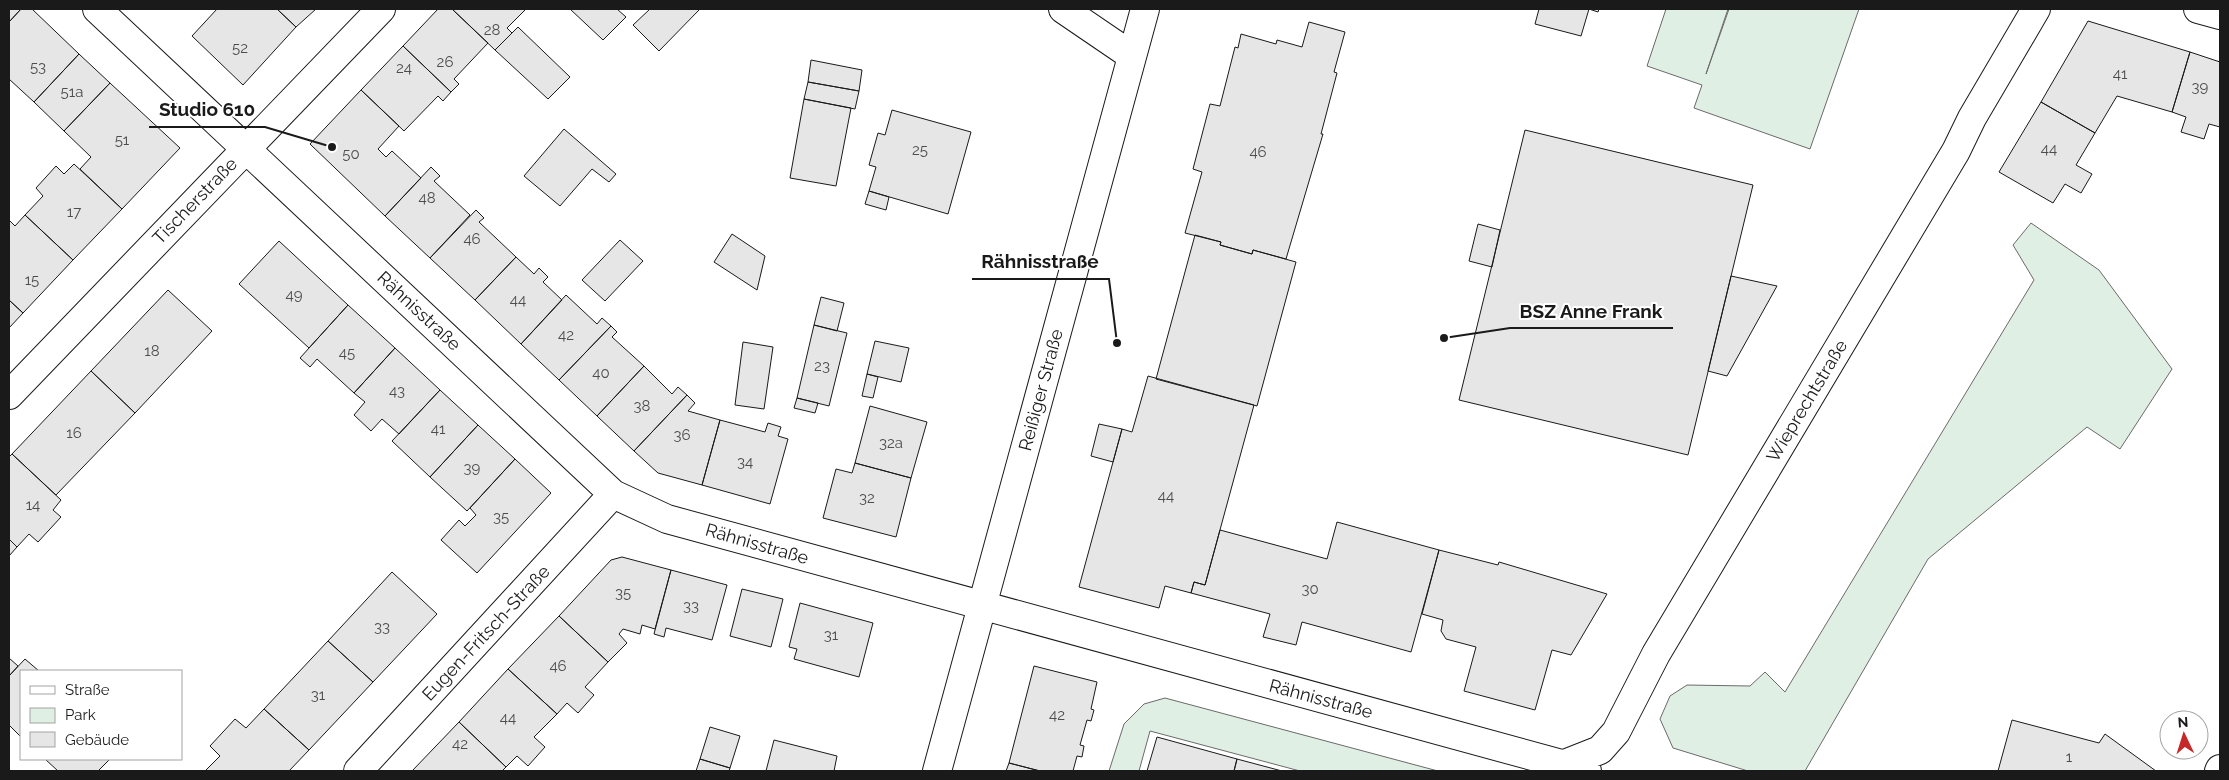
<svg xmlns="http://www.w3.org/2000/svg" width="2229" height="780" viewBox="0 0 2229 780" font-family="Raleway,sans-serif">
  <rect width="100%" height="100%" fill="#fff"/>
  <path fill="#e0efe3" stroke="#6a6a6a" d="M1666,9H1728L1706,74L1729,9H1859L1810,149L1694,108L1702,85L1647,66Z
    M2031,223L2099,270L2172,369L2120,449L2087,427L1928,559L1805,771H1748L1673,748L1660,719L1670,696L1687,685L1750,686L1765,672L1785,692L2034,280L2013,245Z
    M1165,698L1438,771H1300L1150,731L1139,771H1109L1124,724L1144,704Z"/>
  <path fill="#e6e6e6" stroke="#1a1a1a" d="M9,9H21L9,22Z
    M21,9H32L79,54L34,102L9,79V22Z
    M217,9H277L296,27L243,85L192,36Z
    M277,9H316L296,27Z
    M438,9H452L488,43L454,79L459,84L451,92L403,46Z
    M452,9H526L507,28L512,33L495,50Z
    M570,9H617L626,17L603,40Z
    M650,9H697L699,10L659,51L633,25Z
    M1539,9H1599L1598,12L1589,9L1581,36L1535,24Z
    M2088,21L2190,52L2172,112L2117,96L2095,133L2041,102Z
    M1309,22L1345,32L1334,72L1337,73L1321,134H1323L1286,259L1253,250L1252,254L1220,245L1221,242L1185,233L1202,172L1193,169L1210,104L1220,106L1235,47L1238,48L1241,34L1276,44L1277,40L1302,47Z
    M518,27L570,77L548,99L495,50Z
    M403,46L451,92L443,101L438,96L404,131L361,90Z
    M2190,52L2220,62V127L2209,124L2204,139L2181,132L2186,117L2172,112Z
    M79,54L110,83L64,131L34,102Z
    M811,60L862,70L859,91L808,82Z
    M808,82L859,91L855,109L804,99Z
    M110,83L180,148L122,209L80,169L91,157L64,131Z
    M361,90L399,126L378,149L386,157L392,151L421,178L385,216L310,144Z
    M804,99L851,108L836,186L790,178Z
    M2041,102L2095,133L2076,165L2092,174L2081,193L2065,184L2053,203L1999,172Z
    M892,110L971,132L948,214L869,191L876,167L869,165L878,133L885,135Z
    M564,129L616,174L609,182L592,169L560,206L524,176Z
    M1525,130L1753,185L1688,455L1459,400Z
    M74,164L122,209L73,260L25,215L43,196L36,188L56,166L64,174Z
    M431,167L440,176L434,181L470,215L430,258L385,216Z
    M869,191L889,197L886,210L865,204Z
    M476,210L484,218L479,222L516,257L475,300L430,258Z
    M25,215L73,260L23,313L9,300V220L15,226Z
    M1478,224L1500,230L1492,267L1469,261Z
    M732,234L765,256L757,290L714,262Z
    M1195,235L1221,242L1220,245L1252,254L1253,250L1296,262L1257,406L1156,379Z
    M620,240L643,261L605,301L582,280Z
    M279,241L348,305L309,348L239,284Z
    M516,257L534,274L539,268L548,277L543,282L562,300L521,344L475,300Z
    M1731,276L1777,286L1727,376L1708,371Z
    M168,290L212,331L135,413L91,371Z
    M566,295L597,324L602,318L611,326L559,380L521,344Z
    M821,297L844,303L837,331L814,325Z
    M9,300L23,313L9,328Z
    M348,305L395,348L354,393L317,359L310,367L300,358Z
    M814,325L847,333L829,406L797,398Z
    M611,326L617,332L612,337L644,366L597,416L559,380Z
    M875,341L909,348L901,382L867,374Z
    M743,342L773,347L764,409L735,405Z
    M395,348L440,390L399,434L382,419L371,431L354,415L365,402L354,393Z
    M644,366L672,394L678,387L687,395L634,451L597,416Z
    M91,371L135,413L56,495L12,454Z
    M867,374L878,377L873,398L862,396Z
    M1148,376L1254,405L1205,585L1194,582L1191,593L1165,586L1159,608L1079,587L1122,429L1132,432Z
    M440,390L478,425L430,477L392,441Z
    M687,395L695,403L688,411L720,420L702,485L658,473L634,451Z
    M797,398L818,403L815,413L794,408Z
    M870,406L927,422L911,478L855,463Z
    M720,420L765,432L768,423L781,427L778,436L788,439L770,504L702,485Z
    M1099,424L1122,429L1113,462L1091,456Z
    M478,425L515,459L467,511L430,477Z
    M12,454L61,500L53,510L61,517L38,542L29,534L17,547L9,539V457Z
    M515,459L551,493L477,573L441,540L459,520L465,526L476,515L470,508Z
    M855,463L911,478L896,537L823,518L836,469L852,473Z
    M1337,522L1439,550L1411,652L1302,622L1296,645L1263,637L1270,614L1191,593L1194,582L1205,585L1220,530L1327,559Z
    M9,539L17,547L9,556Z
    M1439,550L1498,565L1499,562L1607,594L1571,655L1552,650L1535,710L1464,691L1476,647L1446,639L1441,631L1443,620L1422,614Z
    M622,557L671,570L655,629L642,625L640,634L623,629L619,634L627,643L608,662L559,616L611,560Z
    M671,570L727,585L712,640L666,628L664,637L654,634Z
    M392,572L437,614L373,682L328,641Z
    M742,589L783,599L771,647L730,636Z
    M800,603L873,623L859,677L794,659L797,649L789,647Z
    M559,616L608,662L585,687L594,695L578,713L567,703L557,714L508,669Z
    M328,641L373,682L309,750L264,709Z
    M9,658L18,666L9,676Z
    M25,659L39,671H21V737L9,725V676Z
    M1034,666L1097,682L1091,709L1094,710L1091,721L1087,720L1080,745L1084,746L1082,757L1077,756L1073,771H1040L1009,763Z
    M508,669L557,714L534,737L545,747L528,766L517,756L506,767L459,722Z
    M264,709L309,750L289,771H205L220,756L210,746L235,719L246,728Z
    M2012,720L2099,743L2105,734L2156,771H1998Z
    M459,722L506,767L502,771H412Z
    M710,727L740,736L730,768L700,759Z
    M1157,737L1237,759L1234,771H1147Z
    M774,740L837,756L834,771H766Z
    M45,759H110L98,771H58Z
    M700,759L730,768L729,771H696Z
    M1237,759L1282,771H1234Z
    M1009,763L1040,771H1006Z"/>
  <g fill="none" stroke-linecap="round" stroke-linejoin="round">
    <defs>
      <path id="minor" d="M97,9L613,494L667,519L1587,771
        M1063,9L1132,56
        M9,395L381,9
        M1560,768L1562,765L1600,750L1616,732L1656,654L1956,151L1972,118L2036,9
        M358,771L613,494
        M937,771L1145,9
        M2219,771L2220,769"/>
      <path id="major" d="M2198,9L2220,15"/>
    </defs>
    <use href="#minor" stroke="#1a1a1a" stroke-width="30"/>
    <use href="#major" stroke="#1a1a1a" stroke-width="30"/>
    <use href="#minor" stroke="#fff" stroke-width="28"/>
    <use href="#major" stroke="#fff" stroke-width="28"/>
  </g>
  <g text-anchor="middle" stroke-width="4" stroke-linejoin="round" paint-order="stroke">
    <g font-size="15" fill="#4d4d4d">
      <text x="492" y="35">28</text>
      <text x="240" y="53">52</text>
      <text x="445" y="67">26</text>
      <text x="38" y="72">53</text>
      <text x="404" y="73">24</text>
      <text x="2120" y="79">41</text>
      <text x="2200" y="92">39</text>
      <text x="72" y="97">51a</text>
      <text x="122" y="145">51</text>
      <text x="2049" y="154">44</text>
      <text x="920" y="155">25</text>
      <text x="1258" y="157">46</text>
      <text x="351" y="159">50</text>
      <text x="427" y="203">48</text>
      <text x="74" y="217">17</text>
      <text x="472" y="244">46</text>
      <text x="32" y="285">15</text>
      <text x="294" y="300">49</text>
      <text x="518" y="305">44</text>
      <text x="566" y="340">42</text>
      <text x="152" y="356">18</text>
      <text x="347" y="358">45</text>
      <text x="822" y="371">23</text>
      <text x="601" y="378">40</text>
      <text x="397" y="396">43</text>
      <text x="642" y="411">38</text>
      <text x="438" y="434">41</text>
      <text x="74" y="438">16</text>
      <text x="682" y="440">36</text>
      <text x="891" y="448">32a</text>
      <text x="745" y="467">34</text>
      <text x="472" y="473">39</text>
      <text x="1166" y="501">44</text>
      <text x="867" y="503">32</text>
      <text x="33" y="510">14</text>
      <text x="501" y="522">35</text>
      <text x="1310" y="594">30</text>
      <text x="623" y="598">35</text>
      <text x="691" y="611">33</text>
      <text x="382" y="632">33</text>
      <text x="831" y="640">31</text>
      <text x="558" y="671">46</text>
      <text x="318" y="700">31</text>
      <text x="1057" y="720">42</text>
      <text x="508" y="723">44</text>
      <text x="460" y="749">42</text>
      <text x="2069" y="762">1</text>
    </g>
    <g font-size="18" fill="#1a1a1a" stroke="#fff">
      <text transform="translate(195 201) rotate(-46)" y="6">Tischerstraße</text>
      <text transform="translate(419 311) rotate(43)" y="6">Rähnisstraße</text>
      <text transform="translate(1041 390) rotate(-75)" y="6">Reißiger Straße</text>
      <text transform="translate(1807 401) rotate(-59)" y="6">Wieprechtstraße</text>
      <text transform="translate(757 544) rotate(16)" y="6">Rähnisstraße</text>
      <text transform="translate(486 633) rotate(-47)" y="6">Eugen-Fritsch-Straße</text>
      <text transform="translate(1321 699) rotate(15)" y="6">Rähnisstraße</text>
    </g>
  </g>
  <path fill="none" stroke="#1a1a1a" stroke-width="2" d="M332 147L265 127H149M1117 343L1109 279H972M1444 338L1510 328H1673"/>
  <g fill="#1a1a1a" stroke="#fff" stroke-width="2">
    <circle cx="332" cy="147" r="5"/>
    <circle cx="1117" cy="343" r="5"/>
    <circle cx="1444" cy="338" r="5"/>
  </g>
  <g font-size="19" text-anchor="middle" font-weight="bold" fill="#1a1a1a" stroke="#fff" stroke-width="4" stroke-linejoin="round" paint-order="stroke">
    <text x="207" y="116">Studio 610</text>
    <text x="1040" y="268">Rähnisstraße</text>
    <text x="1591" y="318">BSZ Anne Frank</text>
  </g>
  <rect width="2229" height="780" fill="none" stroke="#1a1a1a" stroke-width="20"/>
  <rect x="20" y="670" width="162" height="90" fill="#ffffff" stroke="#a3a3a3"/>
  <rect x="30" y="686" width="25" height="8" fill="#ffffff" stroke="#a3a3a3"/>
  <text x="65" y="695" font-size="15" fill="#1a1a1a">Straße</text>
  <rect x="30" y="708" width="25" height="15" fill="#e0efe3" stroke="#a3a3a3"/>
  <text x="65" y="720" font-size="15" fill="#1a1a1a">Park</text>
  <rect x="30" y="732" width="25" height="15" fill="#e6e6e6" stroke="#a3a3a3"/>
  <text x="65" y="745" font-size="15" fill="#1a1a1a">Gebäude</text>
  <g transform="translate(2184 735) rotate(356)"><circle r="24" fill="#ffffff" stroke="#a3a3a3"/>
  <path d="M0-4L9 19L0 12L-9 19Z" fill="#c62828"/>
  <text y="-8" font-size="14" font-weight="bold" text-anchor="middle" fill="#1a1a1a">N</text>
  </g>
</svg>
